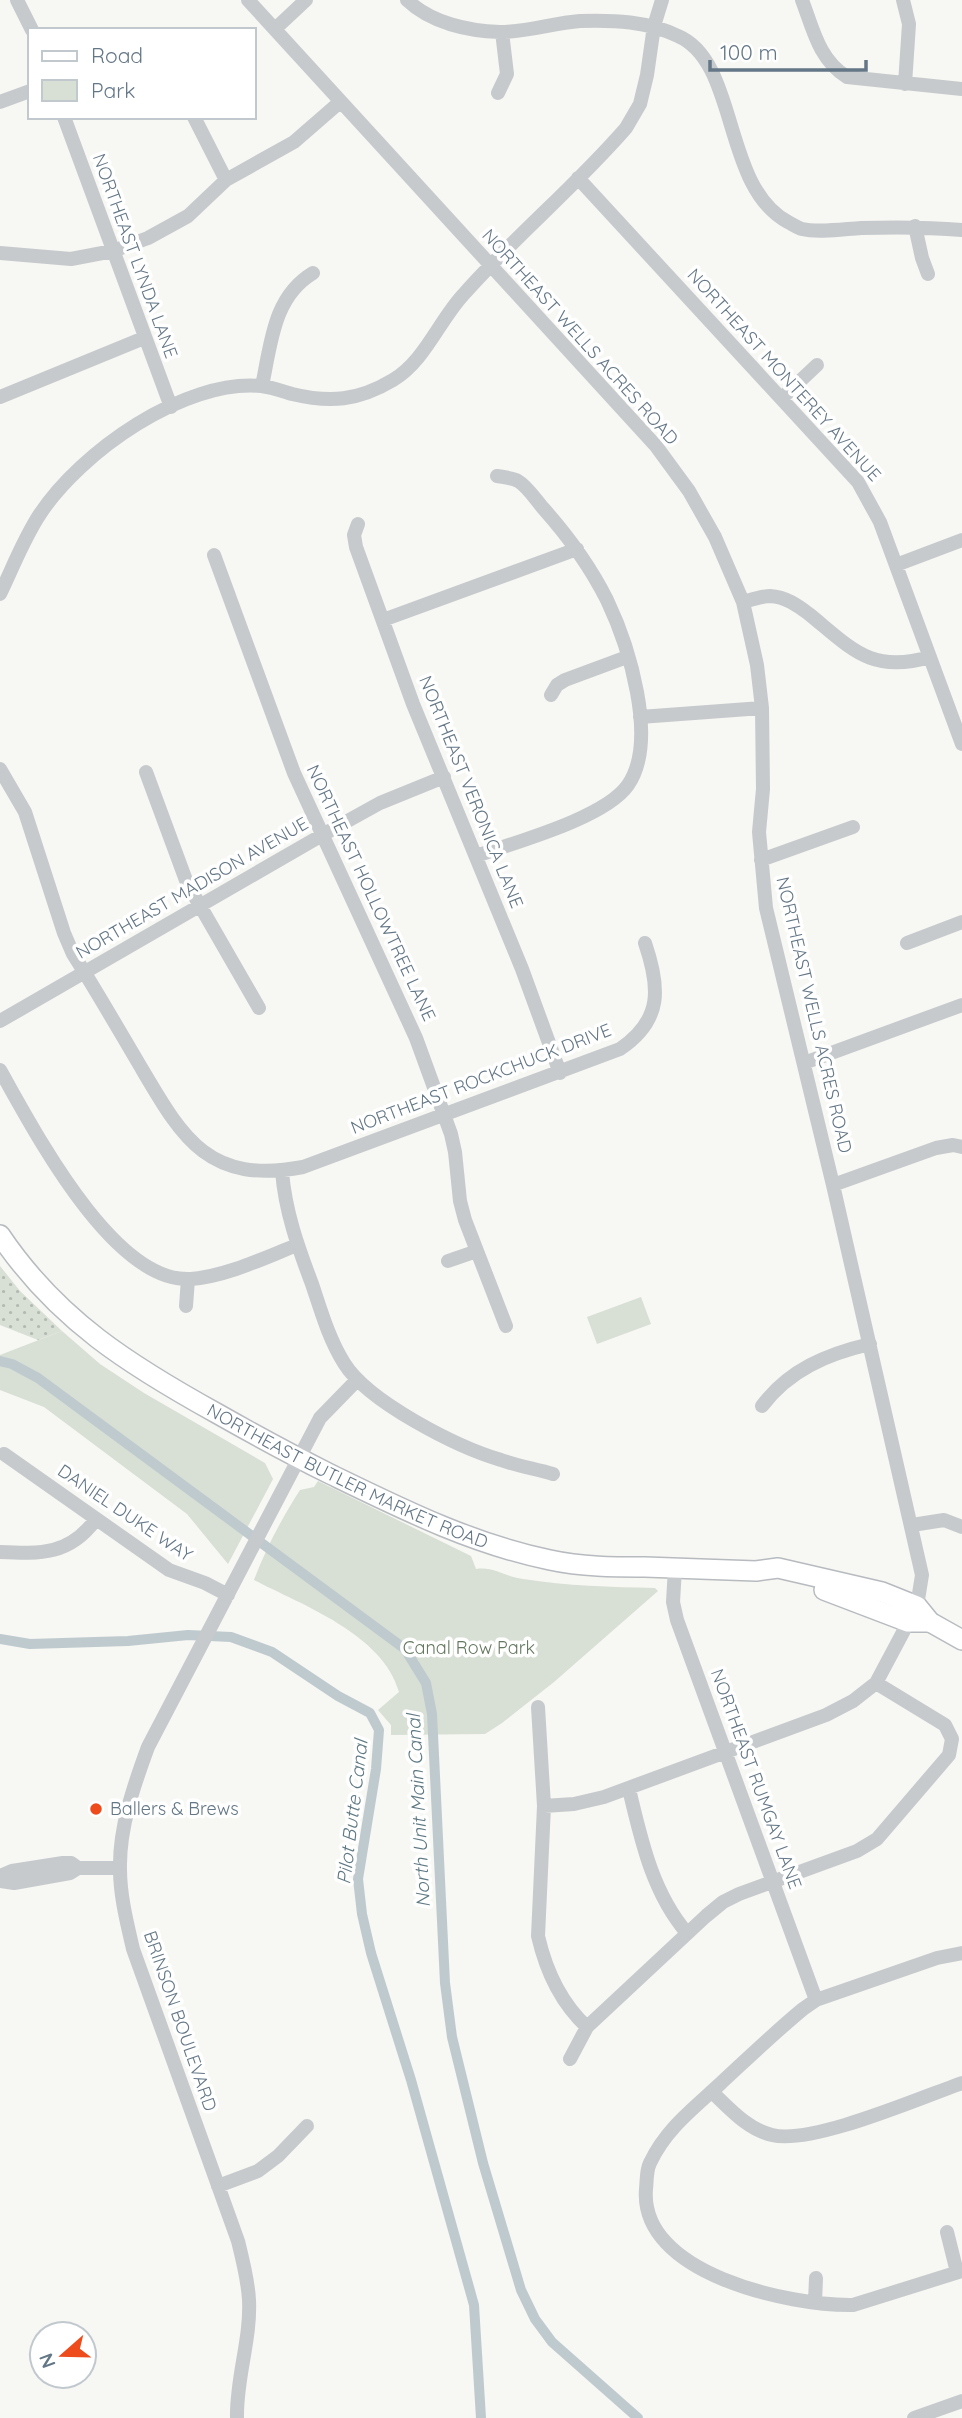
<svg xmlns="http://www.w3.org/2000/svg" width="962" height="2418" viewBox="0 0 962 2418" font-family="Quicksand,sans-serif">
  <defs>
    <pattern id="grass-dots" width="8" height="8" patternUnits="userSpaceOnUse" patternTransform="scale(1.75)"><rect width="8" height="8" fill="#d8dfd4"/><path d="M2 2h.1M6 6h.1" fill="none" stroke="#b3bab2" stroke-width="1.8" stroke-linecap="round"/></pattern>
  </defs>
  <rect width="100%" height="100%" fill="#f7f7f3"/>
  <path fill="url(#grass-dots)" d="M0,1266L20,1291L62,1331L38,1340L0,1325Z"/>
  <path fill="#d8dfd4" d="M641,1297L651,1324L597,1344L587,1317Z
    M62,1331L100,1364L144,1393L265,1463L273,1479L228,1564L187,1514L44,1407L0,1390V1355Z
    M318,1481L471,1556L476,1569C494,1566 505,1577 523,1579C567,1586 611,1587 655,1588L658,1591L554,1682L502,1723L485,1734L391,1735V1725L378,1710L399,1692C383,1634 302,1605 254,1580C266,1548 281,1520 300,1490L314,1487Z"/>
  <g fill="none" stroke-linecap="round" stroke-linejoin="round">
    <path stroke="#bfcacf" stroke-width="10" d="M0,1361L12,1364L38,1378L405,1649L426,1683L432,1714L445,1983L452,2037L483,2163L521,2290L535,2319L552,2342L638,2418
      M0,1639L30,1644L128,1641L188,1635L231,1637L272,1652L338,1696L370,1713L379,1730L376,1769L358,1879L362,1914L371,1953L411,2080L474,2305L481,2418"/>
    <defs>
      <g id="major">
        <path id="s1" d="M0,1235C57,1320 131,1366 218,1414C255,1435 292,1455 330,1474C402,1509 472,1544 550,1560C582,1567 614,1567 645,1567C682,1568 719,1570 756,1571L778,1568L882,1592L917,1606L930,1622L962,1640"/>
        <path d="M824,1590L908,1622H930"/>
      </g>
    </defs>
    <use href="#major" stroke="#b7bbbf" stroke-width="22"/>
    <path stroke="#c6cacd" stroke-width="14" d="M17,0L32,30
      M248,0L656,446L689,491L715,537L743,602L757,665L762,708L763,789L759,832L766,908L833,1185L922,1575L917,1606L876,1683L853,1701L826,1715L604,1797L574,1804L544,1806
      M407,0C431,23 468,31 500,32C527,32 553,23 580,21C614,20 647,21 678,36C739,62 722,187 788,222C792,224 798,228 802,229C818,233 844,229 861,228C895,227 928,227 962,230
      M802,0C813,29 819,60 847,77L962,89
      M903,0L909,24L905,84
      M275,29L306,0
      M498,93L507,74L502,32
      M0,102L30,91
      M64,117L171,407
      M194,117L226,180
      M578,178L858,482L880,522L962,744
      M915,226L922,258L928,274
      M0,253L71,259L113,251L148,238L188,216L226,180L294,142L340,102
      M262,386C271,344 273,297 313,273
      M0,397L144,338
      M782,398L817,365
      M358,524L354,535L356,547L413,704L522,969L560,1073
      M214,555L294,773L416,1038L451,1134L455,1152L460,1201L465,1220L506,1326
      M896,565L962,540
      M0,594C13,567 24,538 40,514C81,452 184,379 261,386C271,387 282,391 292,394C330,403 358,401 393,380C424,362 439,321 463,295C514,237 575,187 626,128L640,104L647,75L654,26L662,0
      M743,602C751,600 762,596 770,596C786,597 797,605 809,614C852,649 871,674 930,657
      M383,620L577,549
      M551,695L557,685L565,680L627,657
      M640,717L762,708
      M0,769L25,812L64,933L73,954C96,990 117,1027 139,1064C182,1137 207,1185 303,1167L620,1049C663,1020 660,987 645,943
      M146,772L187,883L259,1008
      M476,856C516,842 605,818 628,785C659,740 628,644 607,600C590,566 568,536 543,508C536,500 527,486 518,481C513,478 503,477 497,476
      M761,860L853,827
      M907,943L962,922
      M0,1021L324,834L380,803L444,777
      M804,1063L962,1005
      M0,1070C33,1128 113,1284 191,1279C227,1276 264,1258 297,1245
      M282,1171C285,1211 298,1247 312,1284C321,1311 329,1339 344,1363C368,1402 457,1447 501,1460C518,1466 536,1469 553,1474
      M833,1185L936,1148L953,1145L962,1147
      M448,1261L477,1251
      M186,1306L188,1279
      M762,1406C789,1370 827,1354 870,1344
      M4,1454L169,1570L205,1583L228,1595
      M912,1525L944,1520L962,1527
      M0,1552C41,1554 70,1555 96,1519
      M675,1568L673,1602L677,1620L816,2000
      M538,1707L544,1806L538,1936C546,1971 561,2003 587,2027
      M629,1789C641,1839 652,1892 687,1933
      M0,1876L12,1871L63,1863H71L78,1868H120
      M0,1881L14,1883L70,1873L78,1868
      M962,1953L937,1958L816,2000L803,2009C774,2033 747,2059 720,2084C693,2109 666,2129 650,2163C646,2171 647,2181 646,2189C639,2274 790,2306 853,2305L962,2271
      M570,2059L587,2027L706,1916L723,1902L739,1894L857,1851L877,1839L949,1755L952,1739L945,1725L876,1683
      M712,2092C730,2109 747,2129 772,2135C812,2145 919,2098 962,2083
      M218,2186L258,2171L278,2156L307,2126
      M947,2232L957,2272
      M815,2302L816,2278
      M237,2418C236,2378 251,2340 249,2300C248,2280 243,2261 238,2241L133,1949C127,1923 120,1896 120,1869C119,1828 134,1785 148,1747L320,1418L357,1380
      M914,2418L962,2401"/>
    <use href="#major" stroke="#fff" stroke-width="19"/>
  </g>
  <circle fill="#ee4c1c" stroke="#fff" stroke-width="2.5" cx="96" cy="1809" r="7"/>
  <g text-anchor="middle" stroke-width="7" stroke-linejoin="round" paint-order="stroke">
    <g font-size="18" fill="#647786" stroke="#fff">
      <text transform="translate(135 256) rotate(70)" y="6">NORTHEAST LYNDA LANE</text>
      <text transform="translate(580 337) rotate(48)" y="6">NORTHEAST WELLS ACRES ROAD</text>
      <text transform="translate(784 375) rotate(48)" y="6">NORTHEAST MONTEREY AVENUE</text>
      <text transform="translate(471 792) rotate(68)" y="6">NORTHEAST VERONICA LANE</text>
      <text transform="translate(192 888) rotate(-30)" y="6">NORTHEAST MADISON AVENUE</text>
      <text transform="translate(371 893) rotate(65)" y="6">NORTHEAST HOLLOWTREE LANE</text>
      <text transform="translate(814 1015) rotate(77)" y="6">NORTHEAST WELLS ACRES ROAD</text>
      <text transform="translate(481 1079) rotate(-21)" y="6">NORTHEAST ROCKCHUCK DRIVE</text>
      <text dy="6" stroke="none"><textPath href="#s1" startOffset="429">NORTHEAST BUTLER MARKET ROAD</textPath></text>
      <text transform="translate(125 1513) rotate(34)" y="6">DANIEL DUKE WAY</text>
      <text transform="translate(756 1779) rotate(70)" y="6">NORTHEAST RUMGAY LANE</text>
      <text transform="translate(180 2021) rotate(71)" y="6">BRINSON BOULEVARD</text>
    </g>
    <g font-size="18" fill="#64785f" stroke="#fff">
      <text x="469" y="1654">Canal Row Park</text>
    </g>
    <g font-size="18" fill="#647786" stroke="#fff" text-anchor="start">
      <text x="110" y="1815">Ballers &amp; Brews</text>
    </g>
    <g font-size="19" font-style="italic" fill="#5f7983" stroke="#fff">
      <text transform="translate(418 1811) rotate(-93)" y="7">North Unit Main Canal</text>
      <text transform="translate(352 1812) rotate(-83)" y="7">Pilot Butte Canal</text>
    </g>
  </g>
  <rect x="28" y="28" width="228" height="91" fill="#ffffff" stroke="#c1c9cf" stroke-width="2"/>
  <rect x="42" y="51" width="35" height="10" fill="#ffffff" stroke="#c1c9cf" stroke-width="2"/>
  <text x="91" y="63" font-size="21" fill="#647786">Road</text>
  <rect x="42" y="80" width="35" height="21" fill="#d8dfd4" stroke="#c1c9cf" stroke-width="2"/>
  <text x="91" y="98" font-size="21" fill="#647786">Park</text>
  <g transform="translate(63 2355) rotate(250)"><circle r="33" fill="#ffffff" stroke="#c1c9cf" stroke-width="2"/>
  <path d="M0-5L12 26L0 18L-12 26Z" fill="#ee4c1c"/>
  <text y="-10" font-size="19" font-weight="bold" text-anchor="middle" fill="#647786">N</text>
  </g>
  <path d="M710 60v10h156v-10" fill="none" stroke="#647786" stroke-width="3.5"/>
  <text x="720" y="60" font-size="21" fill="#647786" stroke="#ffffff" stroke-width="5" paint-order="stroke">100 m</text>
</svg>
